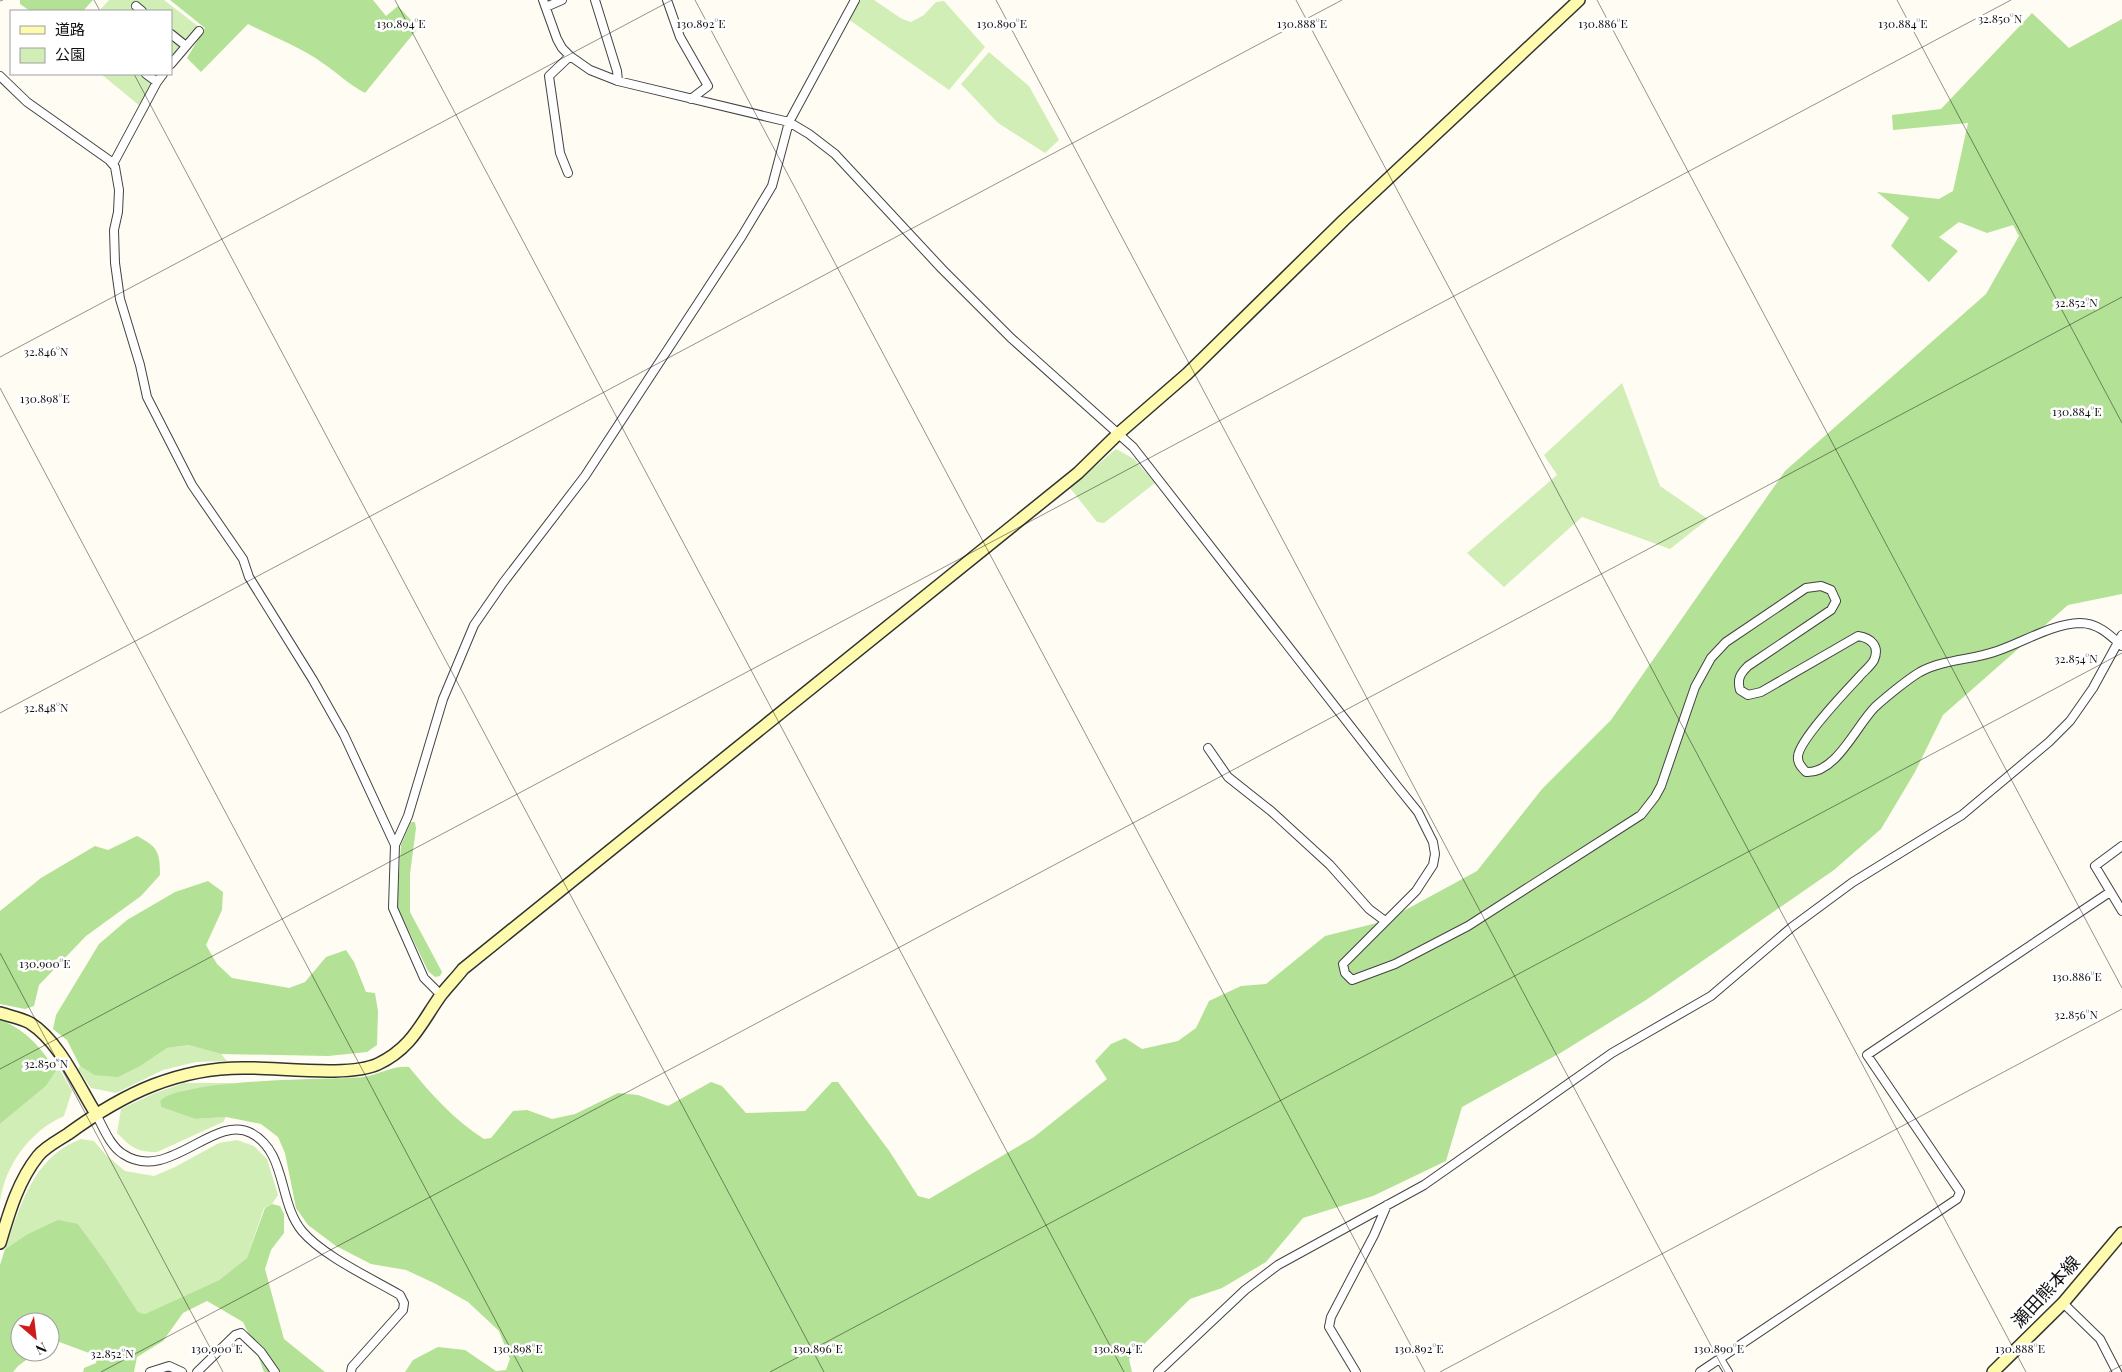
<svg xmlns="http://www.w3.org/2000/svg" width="2122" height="1372" viewBox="0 0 2122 1372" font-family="'Playfair Display','Noto Sans JP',serif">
  <rect width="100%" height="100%" fill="#fffdf3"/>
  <path fill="#d1eeb7" d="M109,0H164L199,27L171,59V11H99Z
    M860,0H874L902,19L911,22L924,15L936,2L944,1L985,47L949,90L848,19Z
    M989,52L1029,86L1059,140L1045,153L998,123L961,84Z
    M101,74H159L140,106Z
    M1622,383L1660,486L1708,519L1670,549L1582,517L1504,587L1467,553L1557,475L1544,455Z
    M1116,449L1134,459L1155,483L1104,523L1097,522L1070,488Z
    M190,1045L221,1054L227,1061L196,1062L163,1070L116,1093L91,1088L78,1069L80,1066L94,1075L142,1065L167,1048Z
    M60,1070L72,1091L64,1116C30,1131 5,1165 0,1202V1124L46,1086L56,1071Z
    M184,1083H235L185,1090L160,1101L161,1107L195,1119L226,1117L223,1122L157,1152C136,1152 131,1147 117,1133L121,1109L155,1093Z
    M81,1139L94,1141L106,1155L125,1171L154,1176L175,1167L219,1143L237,1140L254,1146L267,1159L278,1195L272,1204L264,1208L247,1258L219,1280L145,1314L138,1312L105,1261L78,1224L26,1235L5,1249C21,1205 33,1157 81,1139Z"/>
  <path fill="#b3e195" d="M20,0H93L83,11H30L20,4Z
    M170,0H373L386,16L398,6L418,28L365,93C348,84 339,74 324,64C301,47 273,37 248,24L201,72L187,58L205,28Z
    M2032,13L2069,48L2122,19V594L2068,605L1943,715L1915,772L1881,829L1834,870L1646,1000L1562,1052L1462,1107L1446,1161L1373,1196L1303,1218L1266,1262L1222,1288L1190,1299L1129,1359L1132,1372H405L413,1360L438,1347L465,1350L496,1371L506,1370L510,1359L499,1331L468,1302L436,1284L406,1270L371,1264L336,1246L308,1225L296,1208L285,1153L278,1137L261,1124L226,1117L195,1119L161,1107L160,1101C179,1080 315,1079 349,1078C355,1077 362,1078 368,1076C381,1073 395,1065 409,1067C430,1093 455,1121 484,1139L491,1138L513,1111L527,1110L552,1119L575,1114L618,1093L638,1095L668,1106L711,1082L722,1086L746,1113L805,1111L832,1082H838L890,1152L918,1196L929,1199L1034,1137L1107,1079L1095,1061L1111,1044L1125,1038L1142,1049L1178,1041L1196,1028L1209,1001L1241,986L1266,984L1325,936L1385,921L1477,871L1542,789L1611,720L1785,471L1986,294L2019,236L2013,225L1987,233L1959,222L1939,237L1958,251L1929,282L1891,246L1909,218L1877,192L1939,199L1953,191L1968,123L1893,130L1892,115L1941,109Z
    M411,822H415L416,828L410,874V912L442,972L440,976L435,977L428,971L397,906L401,845Z
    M137,836C158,847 160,852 160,875L141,896L86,936L39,985L34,1006L25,1009L0,1004V911L41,878L95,846L108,850Z
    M208,881L223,892L222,910L206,945L217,964L232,978L289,988L305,982L326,957L346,950L354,962L366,992L375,993L378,1011L377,1045L367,1052L328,1056L221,1054L189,1045L167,1048L142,1065L118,1077L94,1075L80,1066L67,1040L53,1029L56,1015L99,944L127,920L175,892Z
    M0,1020C26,1029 42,1049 56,1071L46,1086L0,1124Z
    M272,1204L280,1206L284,1214V1233L271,1250L265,1269L284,1339L325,1372H264L254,1345L243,1322L207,1301L183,1313L163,1341L137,1357L134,1372H83L84,1368L96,1363L97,1356L54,1340L50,1343V1322H20V1352H37L18,1366L13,1372H0V1265L5,1249L26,1235L58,1220L78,1224L105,1261L138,1312L145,1314L219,1280L247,1258L265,1208Z"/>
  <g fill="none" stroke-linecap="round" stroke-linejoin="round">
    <defs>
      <path id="street" d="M543,0L557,39L562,48L570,56L590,70L618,81L789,122L809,134L835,154L942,269L1011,338L1133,447L1397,786L1418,812L1433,842L1435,854L1433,865L1416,891L1343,964L1345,973L1352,980L1395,964L1468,926L1641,815L1655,797L1661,786L1695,687L1711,658L1726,642L1806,588L1821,586L1831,590L1836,601L1831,610L1748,666C1740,674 1737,679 1740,690L1748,695L1761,692L1858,636C1871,638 1880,646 1874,660C1871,666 1863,672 1859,677C1846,691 1800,739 1798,756C1797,763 1802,768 1806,772C1836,774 1856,726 1875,707C1886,697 1908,679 1920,672C1944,659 1973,660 1997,651C2024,642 2051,624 2080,623C2098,623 2110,635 2122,646
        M595,0L617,71L618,81
        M667,0L680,37L708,86L691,99
        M136,6L142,11
        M546,7L562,0
        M171,34L186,46
        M171,64L199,31
        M146,74L157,82
        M0,76L27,102L109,160L115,167L119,190L118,212L114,230L115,263L120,299L140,365L147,397L192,485L243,559L249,577L313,680L344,735L395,845
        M113,164L157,82L163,74
        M568,173L560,153L549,76L570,56
        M1208,748L1228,777L1271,811L1330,865L1369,909L1385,921
        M2122,846L2095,866L2122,911
        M441,995L424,978L393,908L395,845L408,816L443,699L474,625L503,583L585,476L742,236L772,186L789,122L855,0
        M96,1114C103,1127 110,1146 123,1154C168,1184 214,1113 251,1133C287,1152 278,1202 302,1231C323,1256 371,1278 400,1295L404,1303L403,1310L352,1367L351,1372
        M2063,1303L2100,1339L2117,1372
        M1720,1359L1728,1372
        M150,1372L169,1366L182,1372
        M197,1372L235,1335L241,1333L261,1352L275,1372
        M1158,1372L1245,1290L1278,1265L1424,1185L1612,1053L1711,996L1792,927L1853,882L1962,815L2049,742L2070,721L2093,688L2122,635
        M1356,1372L1329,1327L1331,1317L1374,1235L1387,1205
        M1700,1372L1957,1199L1960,1192L1867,1055L2110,892"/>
      <path id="secondary" d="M0,1013C9,1016 21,1018 30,1023C59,1041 78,1085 96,1114
        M0,1243C9,1213 18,1181 38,1156C45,1147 59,1140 68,1134C124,1093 180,1066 250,1068C283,1068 350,1077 378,1064C412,1048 421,1023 441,995C448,986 456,978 463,969L1078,473L1119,433L1187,374L1344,220L1579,0
        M1993,1372L2063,1303L2122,1233"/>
    </defs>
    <use href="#street" stroke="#434343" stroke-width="10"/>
    <use href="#secondary" stroke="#323232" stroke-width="14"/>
    <use href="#street" stroke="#fff" stroke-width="8"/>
    <use href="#secondary" stroke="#fffbae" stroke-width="11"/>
  </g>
  <path fill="none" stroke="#101010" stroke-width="1" stroke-opacity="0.45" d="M94,0L100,11M395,0L1124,1372M695,0L1425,1372M996,0L1725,1372M1296,0L2026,1372M1597,0L2122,988M1897,0L2122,423M0,1L3,0M134,74L824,1372M0,357L672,0M0,388L523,1372M0,713L1342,0M0,953L223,1372M0,1069L2011,0M101,1372L2122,297M770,1372L2122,653M1440,1372L2122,1009M2109,1372L2122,1365"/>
  <g text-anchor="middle" stroke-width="5" stroke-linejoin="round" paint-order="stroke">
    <g font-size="18" fill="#101010" stroke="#fff">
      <text transform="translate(2046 1292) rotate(-47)" y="6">瀬田熊本線</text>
    </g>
  </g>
  <g font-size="12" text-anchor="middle" fill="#101010" stroke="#fff" stroke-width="5" stroke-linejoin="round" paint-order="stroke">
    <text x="2000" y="23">32.850°N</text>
    <text x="401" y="28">130.894°E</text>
    <text x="701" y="28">130.892°E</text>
    <text x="1002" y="28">130.890°E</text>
    <text x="1302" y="28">130.888°E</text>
    <text x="1603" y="28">130.886°E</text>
    <text x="1903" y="28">130.884°E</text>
    <text x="2076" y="307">32.852°N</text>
    <text x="46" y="356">32.846°N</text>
    <text x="45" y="403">130.898°E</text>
    <text x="2077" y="416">130.884°E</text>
    <text x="2076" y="663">32.854°N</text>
    <text x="46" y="712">32.848°N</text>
    <text x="45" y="968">130.900°E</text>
    <text x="2077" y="981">130.886°E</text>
    <text x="2076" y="1019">32.856°N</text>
    <text x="46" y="1068">32.850°N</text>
    <text x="217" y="1353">130.900°E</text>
    <text x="518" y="1353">130.898°E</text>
    <text x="818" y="1353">130.896°E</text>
    <text x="1118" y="1353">130.894°E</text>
    <text x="1419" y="1353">130.892°E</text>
    <text x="1719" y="1353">130.890°E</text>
    <text x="2020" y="1353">130.888°E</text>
    <text x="112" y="1358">32.852°N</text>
  </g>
  <rect x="10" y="10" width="162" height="65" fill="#ffffff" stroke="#9f9f9f"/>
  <rect x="20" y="26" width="25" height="8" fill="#fffbae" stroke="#9f9f9f"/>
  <text x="55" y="35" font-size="15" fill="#101010">道路</text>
  <rect x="20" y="48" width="25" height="15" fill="#d1eeb7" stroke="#9f9f9f"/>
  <text x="55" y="60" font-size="15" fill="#101010">公園</text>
  <g transform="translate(35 1337) rotate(152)"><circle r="24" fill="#ffffff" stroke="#9f9f9f"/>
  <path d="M0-4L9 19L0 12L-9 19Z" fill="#cf1b19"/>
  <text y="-8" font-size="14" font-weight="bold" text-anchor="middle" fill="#101010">N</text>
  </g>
</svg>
